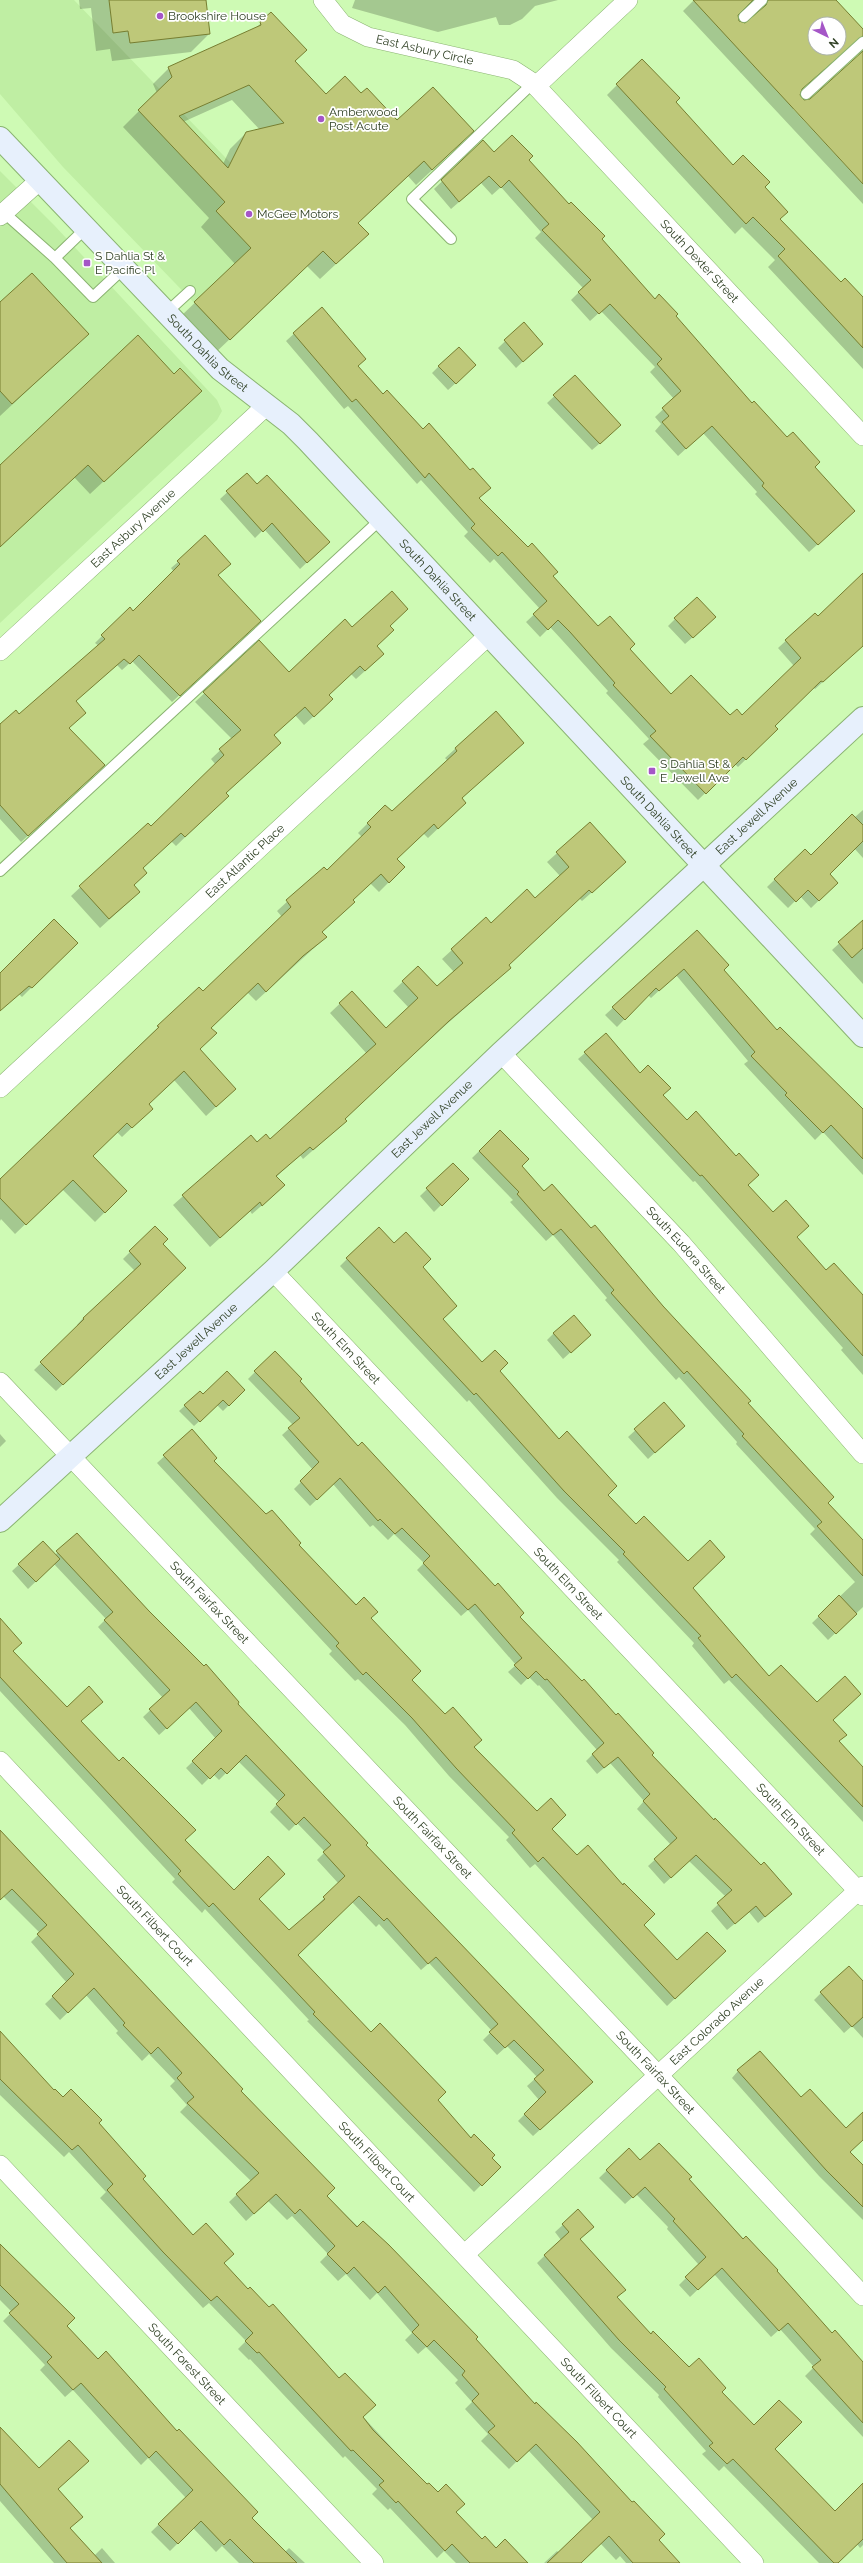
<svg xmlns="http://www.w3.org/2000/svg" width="863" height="2563" viewBox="0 0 863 2563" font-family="Raleway,sans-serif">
  <rect width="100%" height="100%" fill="#cefab4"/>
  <path fill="#bfeea3" d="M0,0H74L248,181L316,258L230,340L63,167L0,94Z
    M0,171L54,225L217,400L222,411L217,420L0,623Z"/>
  <path fill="#0003" fill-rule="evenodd" d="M79,0H205L209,34L191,52L112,61L110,49L96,51L91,8L80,9Z
    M355,0H558L535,6L522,19L510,25H499L496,17L438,32L352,8Z
    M694,0H835L863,30V181L796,109H793L863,184V204L683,11ZM754,4L758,10L757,15L749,23H739L737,18L738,13L746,5ZM815,24H839V48H815ZM847,47L859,52L858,57L811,100H801L799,95L800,90Z
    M271,13L294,61L326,96L361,94L397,121L457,147L416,185L408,176L358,223L352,249L320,279L307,266L213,355L179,318L235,264L201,227L209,218L123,127L157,93L153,84L169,68L255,29ZM232,100L260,130L246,133L230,149L223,164L183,122Z
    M642,60L675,102L733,166L763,187L779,219L841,284L863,299V369L768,267L775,260L742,227L735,234L607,95Z
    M483,142L494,154L528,160L655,300L674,316L752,405L814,467L846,519L809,552L755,494L757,492L703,433L678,456L655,431L661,424L655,417L674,399L650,372L655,367L601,311L590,321L571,300L583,288L535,238L541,232L501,187L492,195L481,183L451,209L434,189Z
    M0,304L74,347L0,416Z
    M322,308L357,366L598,628L629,650L671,696L730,717L742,716L794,666L778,648L815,614L818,617L863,575V641L845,662L815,689L813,687L773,726L777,729L738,767L735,764L698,800L643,744L649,739L606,693L608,691L562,640L550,627L540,637L526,622L540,609L494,559L490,563L464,536L468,532L421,480L417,484L348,406L344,409L286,341Z
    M524,323L535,350L516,368L498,348Z
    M439,366L468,372L448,390L432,373Z
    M575,377L613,432L592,450L547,403Z
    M187,404L90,494L74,477L0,547V466Z
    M247,474L321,549L300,569L264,529L255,538L220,499Z
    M178,562L217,575L253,628L172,702L132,661L122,670L117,665L75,701L68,729L97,772L21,842L0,819V726L19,716L99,646L95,643L130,608L133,612L174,572L171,568Z
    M675,619L708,624L685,644L668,626Z
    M389,626L375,647L374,663L356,679L351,674L328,695L323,708L304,725L295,715L273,735L225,793L218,805L176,846L171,841L142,868L133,885L130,901L100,928L71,896L148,824L150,827L216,765L211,759L232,739L195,702L259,642L289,673L352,629Z
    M496,713L461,799L465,803L428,838L423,833L396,860L404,867L379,892L370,883L352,900L321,932L326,937L256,1001L247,992L210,1028L199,1049L235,1089L206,1116L174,1080L148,1104L142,1118L122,1137L117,1132L92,1156L126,1191L95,1222L62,1189L15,1234L1,1219L0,1221V1180L199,988L203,992L282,917L277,911L324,868L326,871L362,837L358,833L385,806L392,812L448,761L445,758L455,749Z
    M863,810V858L854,848L829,874L837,883L811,908L800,896L788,908L767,887L805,850L811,856Z
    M590,824L615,872L582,901L579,898L508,965L510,968L500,977L439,1031L344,1119L336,1130L303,1159L300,1155L276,1177L274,1195L252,1214L250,1211L210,1247L173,1205L251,1136L257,1143L270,1140L367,1054L330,1013L352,992L386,1029L409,1008L393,991L418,967L437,988L454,972L442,959L486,919L491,924L535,899L560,876L547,862Z
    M856,928L863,936V984L832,950Z
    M697,931L723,970L777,1032L863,1110V1175L823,1132L815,1140L744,1064L748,1061L676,975L651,998L648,995L617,1027L605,1015Z
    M76,943L22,997L19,994L0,1011V974Z
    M585,1053L640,1074L826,1271L863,1297V1375L841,1350L843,1348L695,1181L693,1182L578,1059Z
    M500,1131L520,1166L544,1192L662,1306L747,1403L827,1503L863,1541V1607L828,1640L812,1623L855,1582L810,1534L815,1529L736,1444L737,1442L679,1377L676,1380L649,1350L605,1300L607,1298L553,1235L546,1241L510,1202L513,1200L472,1158Z
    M453,1164L467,1179L434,1212L420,1196Z
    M155,1227L178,1275L56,1391L34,1370L78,1327L77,1325L83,1318L135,1271L123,1259Z
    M394,1244L421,1268L442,1319L482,1364L499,1371L769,1677L832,1720L845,1735L838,1742L863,1768V1822L729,1680L724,1684L692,1646L694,1643L617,1562L619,1560L557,1498L469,1400L467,1402L340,1266L347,1259Z
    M554,1333L583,1341L563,1359L547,1340Z
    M275,1352L358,1447L651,1755L783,1901L758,1923L749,1912L727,1930L711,1911L726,1897L689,1861L664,1884L648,1866L671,1845L637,1809L644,1801L610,1763L597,1774L586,1761L597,1750L539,1685L538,1686L529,1677L521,1685L508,1672L516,1665L468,1610L461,1616L417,1570L424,1563L394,1534L388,1540L373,1525L370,1527L333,1484L310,1506L294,1489L313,1470L282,1435L293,1425L248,1379Z
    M244,1390L223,1411L217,1405L194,1426L179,1411L200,1392L203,1396Z
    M664,1404L677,1432L648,1459L628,1437Z
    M192,1431L213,1461L370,1618L411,1680L677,1961L717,1958L667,2006L535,1864L530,1868L506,1840L509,1837L449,1776L405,1725L358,1679L355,1681L329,1654L332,1651L157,1463Z
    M0,1434L6,1441L0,1447Z
    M77,1534L236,1704L585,2089L533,2136L518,2121L539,2100L527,2086L537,2077L507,2046L497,2055L483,2040L492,2031L429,1963L421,1970L379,1924L376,1927L352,1902L296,1955L499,2167L474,2192L307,2021L309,2020L205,1909L202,1913L172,1882L175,1879L0,1691V1620L12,1651L80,1722L184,1840L234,1891L258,1899L289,1932L339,1884L317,1860L325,1852L297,1823L289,1831L270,1812L279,1802L238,1761L219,1780L213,1774L202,1785L186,1768L216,1739L189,1708L159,1735L143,1717L163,1698L98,1627L106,1619L54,1564L28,1589L12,1571L43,1542L55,1555Z
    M0,1831L240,2091L326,2196L475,2339L678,2563H626L620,2556L616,2560L600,2543L578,2563H544L557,2551L559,2553L593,2520L528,2450L509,2469L481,2441L488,2434L465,2409L472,2402L455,2383L458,2380L426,2347L418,2354L405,2340L412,2333L377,2293L370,2300L346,2274L338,2281L320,2262L328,2254L292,2216L287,2220L268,2201L246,2221L229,2202L251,2181L180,2112L187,2105L170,2086L175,2081L149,2054L142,2061L116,2033L118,2031L86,1995L60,2020L45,2004L67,1983L31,1942L40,1933L3,1896L0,1899Z
    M863,1982V2038L852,2026L844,2033L814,2000L821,1993Z
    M0,2033L54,2092L98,2123L141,2179L193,2236L222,2264L427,2486L482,2540L526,2563H456L444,2551L437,2558L390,2508L388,2510L372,2494L377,2489L345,2456L343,2458L250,2359L249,2360L238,2349L246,2341L209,2303L203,2308L100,2198L106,2192L69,2152L64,2157L0,2095Z
    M738,2071L801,2098L846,2129L863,2114V2139L849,2152L863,2166V2220L819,2176L732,2078Z
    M629,2149L640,2162L688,2179L832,2335L863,2364V2437L805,2376L814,2367L780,2329L771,2337L714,2274L690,2297L679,2285L699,2265L667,2229L668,2227L636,2194L625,2204L599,2178Z
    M578,2211L579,2239L624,2290L617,2298L651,2335L721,2392L835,2512L863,2488V2545L860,2548L857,2544L837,2563H819L724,2466L719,2471L702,2454L706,2451L658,2397L659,2395L611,2348L537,2263L561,2240L555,2232Z
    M0,2245L66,2326L285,2552L289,2548L305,2563H239L222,2546L216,2552L193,2528L170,2551L151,2532L186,2498L148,2458L141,2465L73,2390L65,2397L40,2370L45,2365L3,2321L12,2312L0,2300Z
    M0,2428L81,2517L70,2528L94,2556L102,2548L115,2563H54L0,2501Z"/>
  <path fill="#bec879" stroke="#777e31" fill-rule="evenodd" d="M109,0H206L210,34L130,43L128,31L113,33Z
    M693,0H753L738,15L739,21L745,23L766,5L768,0H836L863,29V36L802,89L800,95L804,100L810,99L863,51V184ZM815,24H839V48H815Z
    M271,12L307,50L295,61L326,94L345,76L361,93L367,88L397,120L433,87L474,131L432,170L424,161L358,223L369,234L336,264L323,251L230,340L194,302L251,248L216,211L225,202L138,110L172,77L168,67L261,25L260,22ZM249,85L284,123L246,132L228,168L179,116Z
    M642,59L680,98L676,102L733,165L743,155L770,182L765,187L788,212L780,219L841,282L845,278L863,297V348L778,256L785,249L753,217L746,224L616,84Z
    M512,135L533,156L529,160L569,204L571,202L605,236L602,239L655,299L659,294L678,314L676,316L752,403L754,401L787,437L793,432L820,462L815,467L855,511L818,545L762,486L764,483L712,426L686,449L662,422L669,416L662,408L681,391L657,364L662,359L610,304L599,314L578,292L591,280L542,230L549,224L509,180L501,188L489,176L459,202L441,180L483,140L494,152Z
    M32,273L89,334L12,404L0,391V302Z
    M322,307L366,359L358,366L383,394L387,390L423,429L429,423L470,470L473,468L491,488L479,498L528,547L532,543L558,572L553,576L598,626L610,616L635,644L630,649L671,694L691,675L730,715L737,709L742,715L801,658L785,640L815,613L818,616L863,573V646L823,682L821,681L775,726L778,729L746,760L743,757L706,794L650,736L656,731L613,685L615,683L570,632L558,620L548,630L533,614L547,601L502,552L498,556L471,528L475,524L429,473L425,478L356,399L352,402L293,333Z
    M524,322L543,344L523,362L504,340Z
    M138,335L174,374L180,368L202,391L104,482L88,465L0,547V465Z
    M459,347L476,365L456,384L438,366Z
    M575,375L621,425L600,444L553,395Z
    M247,473L257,484L267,475L330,542L307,563L272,523L263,532L226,491Z
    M205,535L231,564L218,575L261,621L180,696L139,655L130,664L124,659L76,701L86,713L69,728L105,765L28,836L0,805V724L16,710L19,714L105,639L101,635L130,607L133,611L180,564L177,561Z
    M392,591L408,609L390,626L394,630L377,646L384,654L365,671L360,666L329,695L333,699L314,717L305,707L274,735L281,743L226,793L229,796L185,837L181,833L143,868L147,873L134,885L140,892L109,919L79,886L148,823L151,826L224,755L219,749L241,730L203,692L259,640L289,672L345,619L352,627Z
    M697,597L716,617L693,638L674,618Z
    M496,711L524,743L462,798L466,803L438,829L434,824L397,859L405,867L389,883L381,874L353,900L355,902L322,932L327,937L303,956L266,992L258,983L211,1028L217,1033L200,1049L236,1089L216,1107L184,1071L149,1104L153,1109L132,1128L127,1123L93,1156L127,1191L105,1213L73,1180L26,1225L0,1198V1179L159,1027L157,1026L199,987L203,991L291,907L286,900L324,867L327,870L371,827L367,823L385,805L392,811L457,751L455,748Z
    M852,814L863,825V841L830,874L838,883L819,901L808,890L796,902L774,879L805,849L811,855Z
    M590,822L626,862L592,893L589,890L509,965L511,968L449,1021L345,1119L347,1121L313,1150L310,1147L276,1176L285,1185L262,1206L260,1202L220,1238L182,1195L251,1135L257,1142L266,1134L270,1139L376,1044L339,1003L352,991L386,1028L418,998L402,981L418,966L437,986L463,963L451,949L486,917L491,923L527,889L535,898L569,867L556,852Z
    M54,919L78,943L32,988L29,986L0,1011V973Z
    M863,920V948L852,958L838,942Z
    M697,930L729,965L724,970L777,1030L780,1027L863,1109V1159L831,1125L823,1133L785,1095L787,1093L751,1056L755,1052L684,969L659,991L656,988L625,1020L612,1007Z
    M606,1033L640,1073L648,1065L671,1088L663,1095L687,1120L696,1111L736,1156L739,1153L759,1175L748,1185L773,1212L786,1200L809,1226L797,1237L826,1270L834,1263L863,1295V1356L702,1175L700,1176L584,1052Z
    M500,1130L529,1159L522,1166L544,1191L552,1184L591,1228L595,1225L663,1306L751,1401L748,1403L834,1497L828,1503L863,1540V1576L817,1526L822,1522L742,1436L744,1434L687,1371L684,1374L656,1343L611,1293L614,1290L561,1229L553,1235L517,1194L519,1192L479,1151Z
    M453,1163L469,1179L442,1206L426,1188Z
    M155,1226L168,1239L163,1244L186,1268L63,1385L40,1362L84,1319L83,1318L141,1264L129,1251Z
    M379,1227L394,1243L406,1232L431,1259L423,1267L457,1306L443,1319L482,1362L495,1350L508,1363L500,1371L559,1439L567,1431L617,1486L608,1495L636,1524L644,1516L688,1561L710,1540L725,1557L693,1588L769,1676L781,1665L817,1702L845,1676L861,1694L833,1720L847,1735L839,1741L863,1767V1807L736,1674L732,1678L698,1638L701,1636L623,1554L625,1552L564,1491L476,1393L474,1395L346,1258Z
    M574,1315L591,1335L571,1353L553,1333Z
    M275,1351L302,1379L300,1381L358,1446L362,1442L495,1586L498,1583L524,1613L520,1617L582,1681L584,1679L616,1715L618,1713L654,1753L652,1755L714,1820L715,1818L761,1865L764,1862L792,1894L765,1917L756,1906L735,1924L717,1903L732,1890L696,1855L671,1878L654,1859L677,1838L643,1801L650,1794L618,1757L604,1768L592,1754L604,1743L547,1679L545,1680L536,1671L528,1679L514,1665L522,1658L475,1604L468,1610L423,1563L430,1556L402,1528L395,1534L380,1519L378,1521L340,1478L317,1500L300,1481L319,1462L288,1428L300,1418L254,1371Z
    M227,1371L245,1390L229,1406L223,1400L200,1422L184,1405L200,1391L203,1394Z
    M664,1402L685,1426L655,1453L634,1429Z
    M192,1429L217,1458L214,1461L266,1514L272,1510L301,1543L299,1545L356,1605L364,1597L378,1612L371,1618L421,1671L412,1680L445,1714L453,1707L482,1740L474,1747L537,1811L551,1798L566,1815L552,1829L577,1855L588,1845L623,1885L624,1883L655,1914L644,1925L677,1960L707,1932L726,1951L675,1999L543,1857L538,1862L512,1833L515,1830L456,1768L412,1718L366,1672L363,1675L336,1646L339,1643L328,1631L163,1455Z
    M77,1533L149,1611L204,1666L206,1664L239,1702L238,1704L368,1843L366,1845L593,2082L540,2130L524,2114L546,2092L534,2079L544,2070L514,2040L505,2048L489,2032L498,2024L436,1957L428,1964L387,1918L384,1921L359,1896L298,1955L371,2032L380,2023L446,2092L438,2100L471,2138L474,2134L495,2155L492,2158L501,2167L482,2186L313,2014L315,2012L213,1903L209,1907L178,1874L181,1871L0,1677V1618L22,1643L13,1651L67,1707L89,1686L103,1702L81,1721L119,1761L123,1757L196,1830L185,1840L234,1890L268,1856L285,1874L259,1899L289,1930L325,1899L323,1897L345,1876L323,1852L331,1845L304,1817L296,1825L276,1804L285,1795L246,1755L227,1774L221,1768L210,1779L192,1761L222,1731L196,1702L167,1729L149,1709L170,1690L104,1620L113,1612L56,1551Z
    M43,1541L60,1559L36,1582L18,1564Z
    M839,1595L857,1614L836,1634L818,1616Z
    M0,1830L243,2089L241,2091L335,2188L327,2196L357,2227L363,2221L389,2245L478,2337L476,2339L535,2404L536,2402L577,2442L632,2502L634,2501L665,2534L659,2540L680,2563H633L609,2536L581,2563H547L600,2512L536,2444L517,2462L488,2432L495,2426L472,2401L479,2394L462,2375L465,2371L434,2340L427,2347L412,2332L419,2325L385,2286L378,2293L354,2267L347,2274L327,2254L335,2246L300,2209L295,2214L276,2194L254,2214L236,2194L259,2173L187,2103L194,2097L177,2078L182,2073L158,2047L151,2054L123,2025L125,2023L94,1988L68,2013L52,1996L74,1974L37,1934L47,1925L12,1889L0,1900Z
    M849,1966L863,1981V2017L852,2027L820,1992Z
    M0,2031L54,2090L55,2089L63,2097L71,2089L102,2120L99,2123L146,2176L143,2179L193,2235L206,2223L234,2254L224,2263L248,2289L250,2287L269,2307L273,2304L339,2378L345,2373L376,2405L363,2417L373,2430L427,2484L429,2483L438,2492L446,2484L465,2504L456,2512L482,2539L485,2536L496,2548L505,2539L528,2563H470L452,2544L445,2551L398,2501L396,2503L379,2485L384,2481L353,2450L351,2451L259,2352L257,2353L245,2341L253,2333L217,2296L211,2301L163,2252L107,2190L113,2184L78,2145L72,2150L0,2079Z
    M760,2051L801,2097L810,2089L846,2128L863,2112V2140L850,2152L863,2165V2207L826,2170L737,2070Z
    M659,2143L692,2177L689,2179L743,2239L746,2236L778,2270L777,2271L832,2333L835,2330L863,2362V2423L812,2367L821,2360L788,2323L779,2331L722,2268L698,2290L685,2277L706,2257L673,2221L675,2219L645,2187L633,2198L606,2170L629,2148L640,2160Z
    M578,2209L594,2227L580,2239L626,2290L617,2297L651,2334L653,2331L689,2367L699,2358L726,2388L722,2392L754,2425L779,2400L802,2422L775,2449L835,2511L863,2483V2539L838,2563H834L733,2459L727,2464L709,2446L713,2443L664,2389L666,2387L619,2340L544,2255L569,2232L562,2224Z
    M0,2244L75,2318L67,2326L98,2359L106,2351L177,2431L179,2429L258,2512L252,2518L297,2563H254L230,2539L224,2545L201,2521L178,2544L158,2524L193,2490L156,2451L149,2458L81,2383L73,2390L47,2362L52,2357L9,2313L19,2304L0,2285Z
    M0,2427L39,2468L69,2440L89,2461L58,2489L83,2517L70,2528L102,2563H67L0,2484Z"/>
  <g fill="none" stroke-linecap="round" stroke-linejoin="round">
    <defs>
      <path id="lane" d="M744,17L762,0
        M806,94L863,42
        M1,210L55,258L93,297L124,268
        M451,239L412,199L533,83
        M55,258L86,228
        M166,313L190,291
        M0,871L381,519"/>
      <g id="street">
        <path id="s1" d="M323,0L342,24L368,37L513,70L533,83L863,436"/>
        <path d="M536,86L628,0"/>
        <path d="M0,216L40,180"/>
        <path id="s2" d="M0,651L266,406"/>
        <path id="s3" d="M501,1053L681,1243L863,1454"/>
        <path id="s4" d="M0,1088L489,635"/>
        <path id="s5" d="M273,1271L863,1896"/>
        <path id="s6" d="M0,1382L659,2076L863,2296"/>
        <path id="s7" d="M0,1761L754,2563"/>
        <path id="s8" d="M0,2165L374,2563"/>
        <path id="s9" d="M465,2254L863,1886"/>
      </g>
      <g id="secondary">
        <path id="s10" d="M0,138L220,369L291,424L308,441L863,1036"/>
        <path id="s11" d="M0,1521L273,1271L501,1053L863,718"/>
      </g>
    </defs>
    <use href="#lane" stroke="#8ab371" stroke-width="12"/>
    <use href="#street" stroke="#8ab371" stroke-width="20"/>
    <use href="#secondary" stroke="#8ab371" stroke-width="24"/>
    <use href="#lane" stroke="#fff" stroke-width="10"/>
    <use href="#street" stroke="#fff" stroke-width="19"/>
    <use href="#secondary" stroke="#e7f0fc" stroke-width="22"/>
  </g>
  <g fill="#a556c7" stroke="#fff" stroke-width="1.5">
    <circle cx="160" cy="16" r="4"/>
    <circle cx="321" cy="119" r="4"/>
    <circle cx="249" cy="214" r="4"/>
    <rect x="83" y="259" width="8" height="8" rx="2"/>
    <rect x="648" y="767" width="8" height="8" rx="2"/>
  </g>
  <g text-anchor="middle" stroke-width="3.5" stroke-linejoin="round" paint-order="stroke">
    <g font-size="12" fill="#304125" stroke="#fff" text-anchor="start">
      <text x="168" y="20">Brookshire House</text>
      <text x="329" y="116">Amberwood<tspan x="329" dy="14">Post Acute</tspan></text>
      <text x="257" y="218">McGee Motors</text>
      <text x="95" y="260">S Dahlia St &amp;<tspan x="95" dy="14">E Pacific Pl</tspan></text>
      <text x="660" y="768">S Dahlia St &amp;<tspan x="660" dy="14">E Jewell Ave</tspan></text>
    </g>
    <g font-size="12" fill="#304125" stroke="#fff">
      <text dy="4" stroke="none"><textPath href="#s1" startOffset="118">East Asbury Circle</textPath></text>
      <text dy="4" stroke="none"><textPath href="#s1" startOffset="476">South Dexter Street</textPath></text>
      <text dy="4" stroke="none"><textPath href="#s10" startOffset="299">South Dahlia Street</textPath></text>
      <text dy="4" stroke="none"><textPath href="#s2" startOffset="181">East Asbury Avenue</textPath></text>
      <text dy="4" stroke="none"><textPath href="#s10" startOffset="623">South Dahlia Street</textPath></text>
      <text dy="4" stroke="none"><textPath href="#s10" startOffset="947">South Dahlia Street</textPath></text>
      <text dy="4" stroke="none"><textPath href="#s11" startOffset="1034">East Jewell Avenue</textPath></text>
      <text dy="4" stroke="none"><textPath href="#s4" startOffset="334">East Atlantic Place</textPath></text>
      <text dy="4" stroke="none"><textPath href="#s11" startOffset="590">East Jewell Avenue</textPath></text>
      <text dy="4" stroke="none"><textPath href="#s3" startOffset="270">South Eudora Street</textPath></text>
      <text dy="4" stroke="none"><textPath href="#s11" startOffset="266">East Jewell Avenue</textPath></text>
      <text dy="4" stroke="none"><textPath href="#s5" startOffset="106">South Elm Street</textPath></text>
      <text dy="4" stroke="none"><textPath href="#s5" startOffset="430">South Elm Street</textPath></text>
      <text dy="4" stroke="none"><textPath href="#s6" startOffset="304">South Fairfax Street</textPath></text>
      <text dy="4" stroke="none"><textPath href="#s5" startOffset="754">South Elm Street</textPath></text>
      <text dy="4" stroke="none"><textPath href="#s6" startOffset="628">South Fairfax Street</textPath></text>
      <text dy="4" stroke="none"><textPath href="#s7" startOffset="226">South Filbert Court</textPath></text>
      <text dy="4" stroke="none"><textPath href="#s9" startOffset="343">East Colorado Avenue</textPath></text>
      <text dy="4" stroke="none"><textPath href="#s6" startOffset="952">South Fairfax Street</textPath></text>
      <text dy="4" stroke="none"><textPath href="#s7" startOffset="550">South Filbert Court</textPath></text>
      <text dy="4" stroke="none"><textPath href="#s8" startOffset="273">South Forest Street</textPath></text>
      <text dy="4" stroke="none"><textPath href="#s7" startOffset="874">South Filbert Court</textPath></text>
    </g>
  </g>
  <g transform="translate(827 36) rotate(137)"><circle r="19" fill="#ffffff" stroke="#acb3a8"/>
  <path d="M0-3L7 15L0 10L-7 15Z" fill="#a556c7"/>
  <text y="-6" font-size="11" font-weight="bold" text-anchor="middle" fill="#304125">N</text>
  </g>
</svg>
